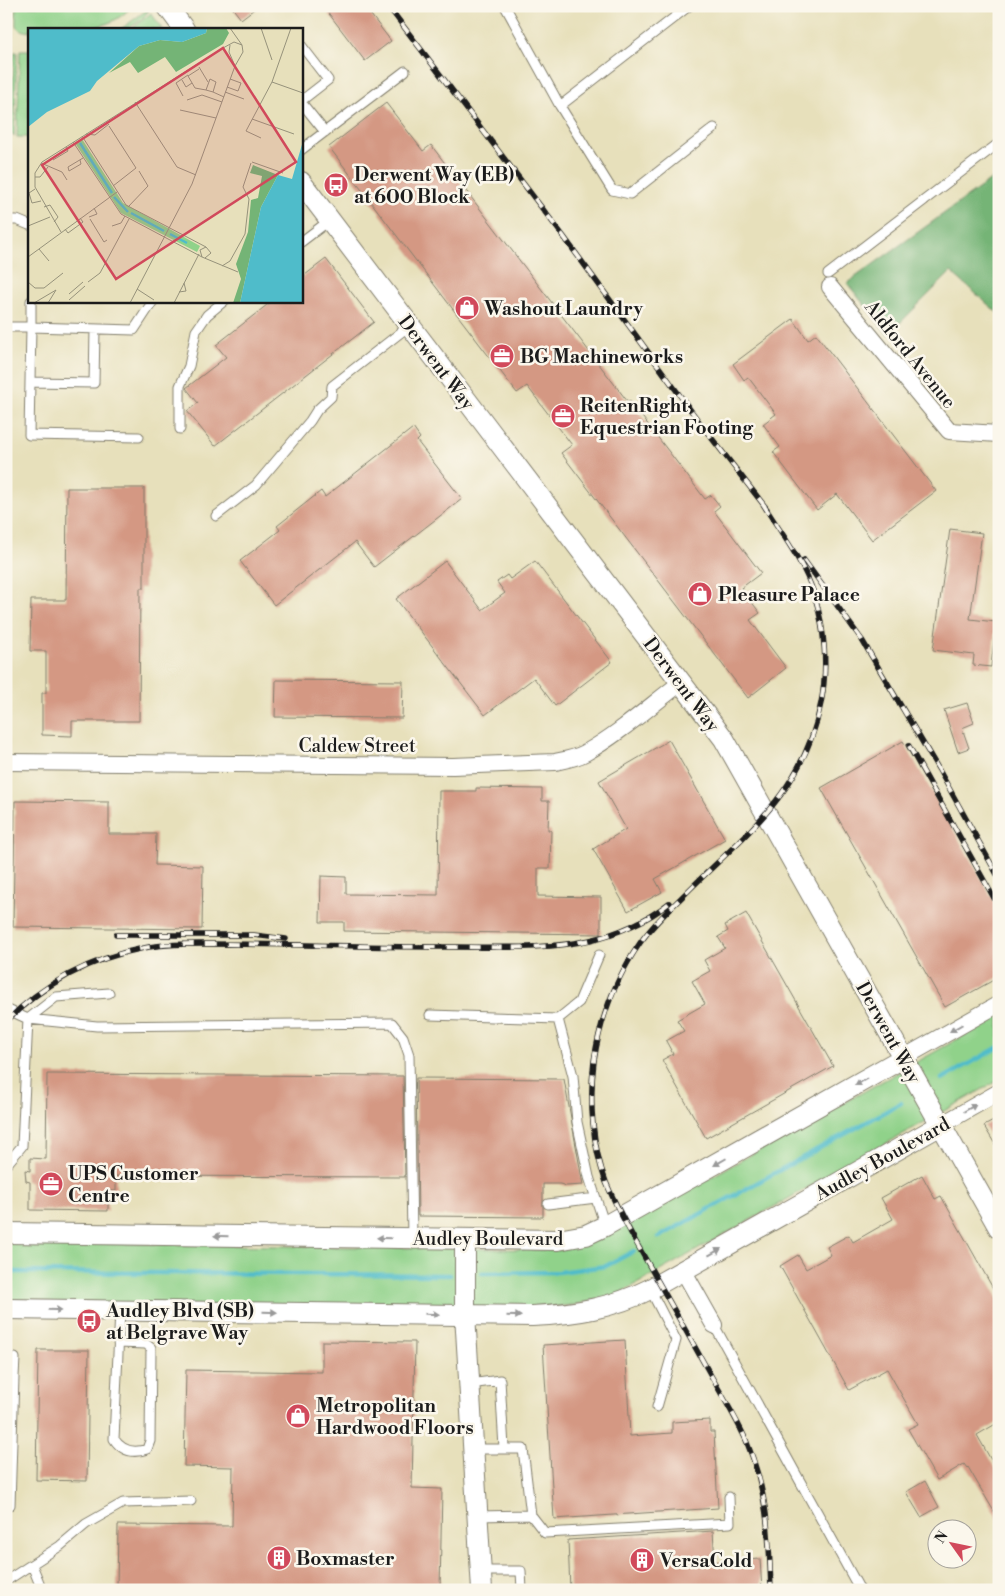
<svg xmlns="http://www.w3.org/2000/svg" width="1005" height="1596" viewBox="0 0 1005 1596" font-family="'Libre Bodoni',serif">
  <rect width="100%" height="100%" fill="#fbf7ec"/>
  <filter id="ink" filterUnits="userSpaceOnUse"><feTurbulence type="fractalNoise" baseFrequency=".02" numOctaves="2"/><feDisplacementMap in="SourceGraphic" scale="10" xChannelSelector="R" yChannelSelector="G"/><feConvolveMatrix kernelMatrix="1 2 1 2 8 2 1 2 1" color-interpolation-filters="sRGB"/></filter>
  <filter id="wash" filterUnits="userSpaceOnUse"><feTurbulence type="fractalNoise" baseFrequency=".0096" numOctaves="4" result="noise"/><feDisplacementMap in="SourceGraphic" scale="20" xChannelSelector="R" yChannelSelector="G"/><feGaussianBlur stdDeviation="1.12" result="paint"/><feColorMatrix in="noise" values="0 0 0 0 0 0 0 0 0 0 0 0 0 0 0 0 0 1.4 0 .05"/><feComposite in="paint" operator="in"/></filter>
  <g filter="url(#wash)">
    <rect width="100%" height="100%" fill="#e7e0bb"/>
    <path fill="#90d28a" stroke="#567753" d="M16,6H132C107,36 63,29 29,29V32L20,30L16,26Z
      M149,10C143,19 132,29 121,29L144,12Z
      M151,13L162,29H132Z
      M20,50H29V137H17Z
      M14,52H17L14,137L10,133Z
      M999,1016V1080L617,1295L574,1305L523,1309L6,1303V1242L561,1250L602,1238Z"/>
    <path fill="#74b476" stroke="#486849" d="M999,174V314L951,272L888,335L847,283Z"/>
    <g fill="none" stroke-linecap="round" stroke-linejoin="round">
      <path stroke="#4fbcca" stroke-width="4.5" d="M942,1079L999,1047
        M659,1237L901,1103
        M9,1272L450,1275
        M482,1273L559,1272L606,1266L634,1251"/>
    </g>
    <g id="blocks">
      <path fill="#d49883" d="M231,6H258L241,19Z
        M323,6H364L391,41L365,61Z
        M386,103L423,151L431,145L628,402L630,401L705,499L711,495L720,506L714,511L761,573L741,588L760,613L750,620L786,668L748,698L561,453L572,445L527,386L517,393L329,147Z
        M326,259L374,322L215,446L187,411L198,403L186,388L226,357L216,345L272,301H301V278Z
        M793,319L808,340L816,334L936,491L872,540L837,494L817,510L773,452L780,447L763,424L776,414L748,377L744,380L733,364Z
        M413,428L420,438L417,441L462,499L374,567L355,542L274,605L240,561L280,530L277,526L321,491L325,497Z
        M67,488H144V588H140L139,721H72V736L42,735V693H46V651H30L31,600H66Z
        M950,529L982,533L970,619L996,622L991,667L973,665L974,655L933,650Z
        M445,561L482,610L505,593L497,582L507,575L510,579L535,561L612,662L555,706L534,678L485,715L396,599Z
        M276,680L403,681L402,718L275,717Z
        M967,703L974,723L962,728L969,748L958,752L944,710Z
        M669,740L725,839L655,879L662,892L628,911L593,849L626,829L599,781Z
        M903,741L999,910V977L945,1007L821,788Z
        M476,788L542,789V801H549L548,830H551L550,868H538V896L601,897V934L344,931V922H320L321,876L346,877V894L438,895L439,791H476Z
        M15,801L109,802V834H156L155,865L203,866L202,929L13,927Z
        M746,913L833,1066L706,1138L662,1060L673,1054L666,1041L684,1031L677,1020L705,1004L692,981L710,971L704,960L725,948L718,937L728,931L725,925Z
        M47,1074L403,1076L405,1177L116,1176V1191H108V1211L30,1210V1182L26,1181L25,1170L30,1171V1158L46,1159Z
        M416,1078L564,1079L583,1185L566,1186L560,1184H543V1217L418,1216Z
        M999,1118V1151L984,1126Z
        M922,1175L935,1199L941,1196L999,1299V1422L977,1435L999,1474V1520L968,1467L967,1468L964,1464L937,1480L908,1429L918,1424L887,1369L849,1390L780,1266L798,1255L806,1269L831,1255L827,1247L849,1235L853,1242L893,1219L881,1198Z
        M625,1340L630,1436L672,1433V1422L710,1420V1432H714L718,1508L554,1519L543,1345Z
        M322,1341L415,1342L412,1488L442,1489L440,1590H117L118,1525L232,1526L233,1467L184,1466L186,1370L322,1372Z
        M38,1350H89L87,1481L36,1480Z
        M925,1481L939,1507L921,1517L906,1492Z
        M713,1531L715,1562L760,1559L762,1590H570L568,1540Z"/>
    </g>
  </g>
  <g filter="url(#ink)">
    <use href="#blocks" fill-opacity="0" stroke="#827e6c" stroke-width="1"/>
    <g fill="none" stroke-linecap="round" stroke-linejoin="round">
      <defs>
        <path id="service" d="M505,6L560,106L612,190L630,194L714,128
          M301,45L328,80L301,101
          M301,102L325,132
          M560,106L689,6
          M301,150L405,71
          M6,220H17L29,225
          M301,242L330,220
          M828,274L999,143
          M31,301V327L134,330L153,301
          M6,327H31L29,435L139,437
          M30,382L94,383L95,329
          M180,429V386L189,366L196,331L207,315L224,301
          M216,516L256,485L310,421L317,410L331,397L332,386L409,326
          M6,1009L28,1019L22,1146L6,1165
          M430,1015L558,1019L573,1076L577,1122L589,1177L605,1226
          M28,1019L97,1026L392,1023L403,1037L409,1055L412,1238
          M28,1019L56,997L109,993
          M558,1019L579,1002L599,955
          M548,1204L596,1198
          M650,1289L676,1340L657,1407
          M714,1325L860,1590
          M118,1343L146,1344L151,1348L150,1441L147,1449C133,1454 122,1451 114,1439L120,1311
          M6,1377H14L10,1505
          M14,1377L15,1358
          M470,1384L500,1380L504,1448
          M473,1449H523L531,1515L478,1516
          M531,1515L545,1533L730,1523L729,1497
          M32,1565L42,1590
          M481,1571H521L522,1590
          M6,1581L60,1546L86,1524L123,1503L191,1501"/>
        <path id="minor" d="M830,287L949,431L999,434
          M6,762L453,766L555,762C565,760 576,758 585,753C619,734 651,705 682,682
          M903,1058L999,1004
          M941,1125L999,1092
          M683,1270L714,1325"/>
        <path id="tertiary" d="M167,6L184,29
          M301,182L724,739L999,1228
          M6,1233L558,1240L586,1235L605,1226L903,1058
          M465,1239V1314L482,1590
          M6,1309L532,1316C574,1314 613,1308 650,1289L941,1125"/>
      </defs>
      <use href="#service" stroke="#827e6c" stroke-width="11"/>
      <use href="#minor" stroke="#827e6c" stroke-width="18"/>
      <use href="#tertiary" stroke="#827e6c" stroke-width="22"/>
      <use href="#service" stroke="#fff" stroke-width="9"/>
      <use href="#minor" stroke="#fff" stroke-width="16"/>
      <use href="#tertiary" stroke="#fff" stroke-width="20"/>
      <defs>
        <path id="rail" d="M388,6L564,237L703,427L767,509
          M763,504C781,533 803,561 814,594C825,628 828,668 821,703C804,792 746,833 686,893C670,909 653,924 640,943C616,978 600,1019 594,1061C589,1101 592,1145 606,1182C619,1214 637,1244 654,1274C674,1310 694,1345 714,1381C725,1400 737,1420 746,1440C768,1493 769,1534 771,1590
          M804,560L862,640L939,770L999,878
          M909,746L999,907
          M116,935H254L286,939
          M6,1022C42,984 92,958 144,948C162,944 182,944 201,944C286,944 370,947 455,947C500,947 546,950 590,940C617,934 647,921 669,903"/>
      </defs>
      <use href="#rail" stroke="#1c1c1c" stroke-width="5.5"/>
      <use href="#rail" stroke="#fbf7ec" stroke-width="4" stroke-dasharray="11" stroke-linecap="butt"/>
    </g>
    <defs><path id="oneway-solid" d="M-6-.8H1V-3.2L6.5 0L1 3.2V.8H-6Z" transform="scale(1.25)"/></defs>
    <g fill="#999">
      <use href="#oneway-solid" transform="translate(956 1028) rotate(150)"/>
      <use href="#oneway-solid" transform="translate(861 1082) rotate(150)"/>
      <use href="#oneway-solid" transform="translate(970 1108) rotate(-30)"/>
      <use href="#oneway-solid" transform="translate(720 1162) rotate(150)"/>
      <use href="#oneway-solid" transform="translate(221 1236) rotate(-179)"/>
      <use href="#oneway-solid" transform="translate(384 1238) rotate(-179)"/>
      <use href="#oneway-solid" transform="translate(715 1252) rotate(-29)"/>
      <use href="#oneway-solid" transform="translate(55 1310) rotate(1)"/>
      <use href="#oneway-solid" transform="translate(270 1312) rotate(1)"/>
      <use href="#oneway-solid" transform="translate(432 1314) rotate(1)"/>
      <use href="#oneway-solid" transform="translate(514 1316) rotate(2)"/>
    </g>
  </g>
  <defs>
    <symbol id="bus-disc" viewBox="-11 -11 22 22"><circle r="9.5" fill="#d1495b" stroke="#fbf7ec"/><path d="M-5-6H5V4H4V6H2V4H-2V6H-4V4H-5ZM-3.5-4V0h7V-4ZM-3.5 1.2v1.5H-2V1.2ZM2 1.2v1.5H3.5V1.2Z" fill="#fff"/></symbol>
    <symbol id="shop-disc" viewBox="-11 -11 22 22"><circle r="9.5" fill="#d1495b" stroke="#fbf7ec"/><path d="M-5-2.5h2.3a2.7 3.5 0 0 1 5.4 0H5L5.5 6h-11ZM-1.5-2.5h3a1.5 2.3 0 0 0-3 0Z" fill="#fff"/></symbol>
    <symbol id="office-disc" viewBox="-11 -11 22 22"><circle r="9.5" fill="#d1495b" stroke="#fbf7ec"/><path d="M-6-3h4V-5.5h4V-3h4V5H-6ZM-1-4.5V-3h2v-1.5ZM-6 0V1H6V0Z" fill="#fff"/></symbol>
    <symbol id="building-disc" viewBox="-11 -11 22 22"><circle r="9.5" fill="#d1495b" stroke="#fbf7ec"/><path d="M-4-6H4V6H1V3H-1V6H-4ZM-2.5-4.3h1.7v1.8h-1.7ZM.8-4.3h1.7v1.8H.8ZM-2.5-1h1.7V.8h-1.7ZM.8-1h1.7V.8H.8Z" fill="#fff"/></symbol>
  </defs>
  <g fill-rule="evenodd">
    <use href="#bus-disc" x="322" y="171" width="28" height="28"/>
    <use href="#shop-disc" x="453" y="294" width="28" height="28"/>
    <use href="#office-disc" x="488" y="342" width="28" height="28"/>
    <use href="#office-disc" x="549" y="402" width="28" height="28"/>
    <use href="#shop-disc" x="686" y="580" width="28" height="28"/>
    <use href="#office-disc" x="37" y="1170" width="28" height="28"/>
    <use href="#bus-disc" x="75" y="1307" width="28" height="28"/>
    <use href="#shop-disc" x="284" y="1402" width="28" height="28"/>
    <use href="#building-disc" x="265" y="1544" width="28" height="28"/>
    <use href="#building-disc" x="628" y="1546" width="28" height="28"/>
  </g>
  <g text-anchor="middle" stroke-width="5" stroke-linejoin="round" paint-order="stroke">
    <g font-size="19" font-weight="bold" fill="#1c1c1c" stroke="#fbf7ec" text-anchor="start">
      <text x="354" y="181">Derwent Way (EB)<tspan x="354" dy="22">at 600 Block</tspan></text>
      <text x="484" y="315">Washout Laundry</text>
      <text x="520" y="363">BG Machineworks</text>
      <text x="580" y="412">ReitenRight<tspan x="580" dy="22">Equestrian Footing</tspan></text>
      <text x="718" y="601">Pleasure Palace</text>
      <text x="68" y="1180">UPS Customer<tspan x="68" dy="22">Centre</tspan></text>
      <text x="106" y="1317">Audley Blvd (SB)<tspan x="106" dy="22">at Belgrave Way</tspan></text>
      <text x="316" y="1412">Metropolitan<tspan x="316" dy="22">Hardwood Floors</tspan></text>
      <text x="296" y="1565">Boxmaster</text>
      <text x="660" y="1567">VersaCold</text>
    </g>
    <g font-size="19" fill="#1c1c1c" stroke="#fbf7ec">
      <text transform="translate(911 354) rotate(51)" y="7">Aldford Avenue</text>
      <text transform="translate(437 362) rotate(53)" y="7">Derwent Way</text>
      <text transform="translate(682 684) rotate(53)" y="7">Derwent Way</text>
      <text x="357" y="752">Caldew Street</text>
      <text transform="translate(889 1032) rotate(61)" y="7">Derwent Way</text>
      <text transform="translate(882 1158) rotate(-29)" y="7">Audley Boulevard</text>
      <text x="488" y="1245">Audley Boulevard</text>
    </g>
  </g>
  <g transform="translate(28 28)">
    <rect width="275" height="275" fill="#e7e0bb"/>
    <path d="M54,111L95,175L172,218L169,224L93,185L47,115Z" fill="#90d28a"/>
    <path d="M179,0H198L201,5L195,16L148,44L137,29L110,45L102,34L81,45L111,18L132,12L154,14L178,5ZM225,137L250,147L233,179L212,275H205L213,251L208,236L220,204L223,172L230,170L234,148L222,145Z" fill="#74b476"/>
    <path d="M0,0H179L178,5L154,14L132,12L111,18L69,53L62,63L19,84L0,99ZM275,113V275H212L233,179L250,147L264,151Z" fill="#4fbcca"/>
    <path fill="none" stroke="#4fbcca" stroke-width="2.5" d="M52,115L84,165M86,169L100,184M103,185L136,203M142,206L159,215"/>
    <path fill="none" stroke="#96927b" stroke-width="1" d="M202,0L214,17M233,0L244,32M263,0L244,54L275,65M202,17L201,24L207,38M171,39L180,54M171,41L160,48L167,60L178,62M154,52L158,59L164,55M199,59L210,63L213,55L202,51M185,64L178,62L182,51L188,54L185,64L196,69M197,64L216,71M155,68L148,55L160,47M159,72L174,67L194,74M107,74L149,139L168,147M152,82L188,90M224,91L266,106M81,98L108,140L85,158M58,106L67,107L81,96M54,108L98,177L178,219M233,110L218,103L244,54M45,114L93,186L174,229M25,132L40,123L38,119M52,132L53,136L41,143L40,139L55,130M224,134L255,145M13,135L34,144L39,152M7,149H12L20,139M7,161L1,165L4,175L13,173M16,179L22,177L30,189L26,194M100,179L120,158L111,143M61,189L69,186L66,180M62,191L76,214L79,212M0,198L22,189M84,198L93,195L97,188M37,201L40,205L55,194L52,190M33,204L7,159V145L14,134L195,20L206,14L214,17L215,24L207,38L164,156L102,275M11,221L21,233M0,229L89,164M177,230L183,225L178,219L172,222L174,229L210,244M194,238L202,233L217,206L221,171L215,159L223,135M0,254L7,260H16L35,245M60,254L72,245L101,191M109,261L126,272M151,264L158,263L156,255M41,266L55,254M41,272L57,258M6,275L28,262L20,275M146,275L171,226"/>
    <path fill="#d1495b" fill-opacity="0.15" stroke="#d1495b" stroke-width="2.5" d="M195,20L268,134L88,251L14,137Z"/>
    <rect width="275" height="275" fill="none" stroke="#1c1c1c" stroke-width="2.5"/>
  </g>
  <rect width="1005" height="1596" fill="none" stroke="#fbf7ec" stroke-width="25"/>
  <g transform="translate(952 1544) rotate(303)"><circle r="24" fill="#fbf7ec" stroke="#a29f99"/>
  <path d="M0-4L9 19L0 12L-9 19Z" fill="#d1495b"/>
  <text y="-8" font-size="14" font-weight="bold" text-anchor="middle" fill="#1c1c1c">N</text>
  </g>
</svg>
